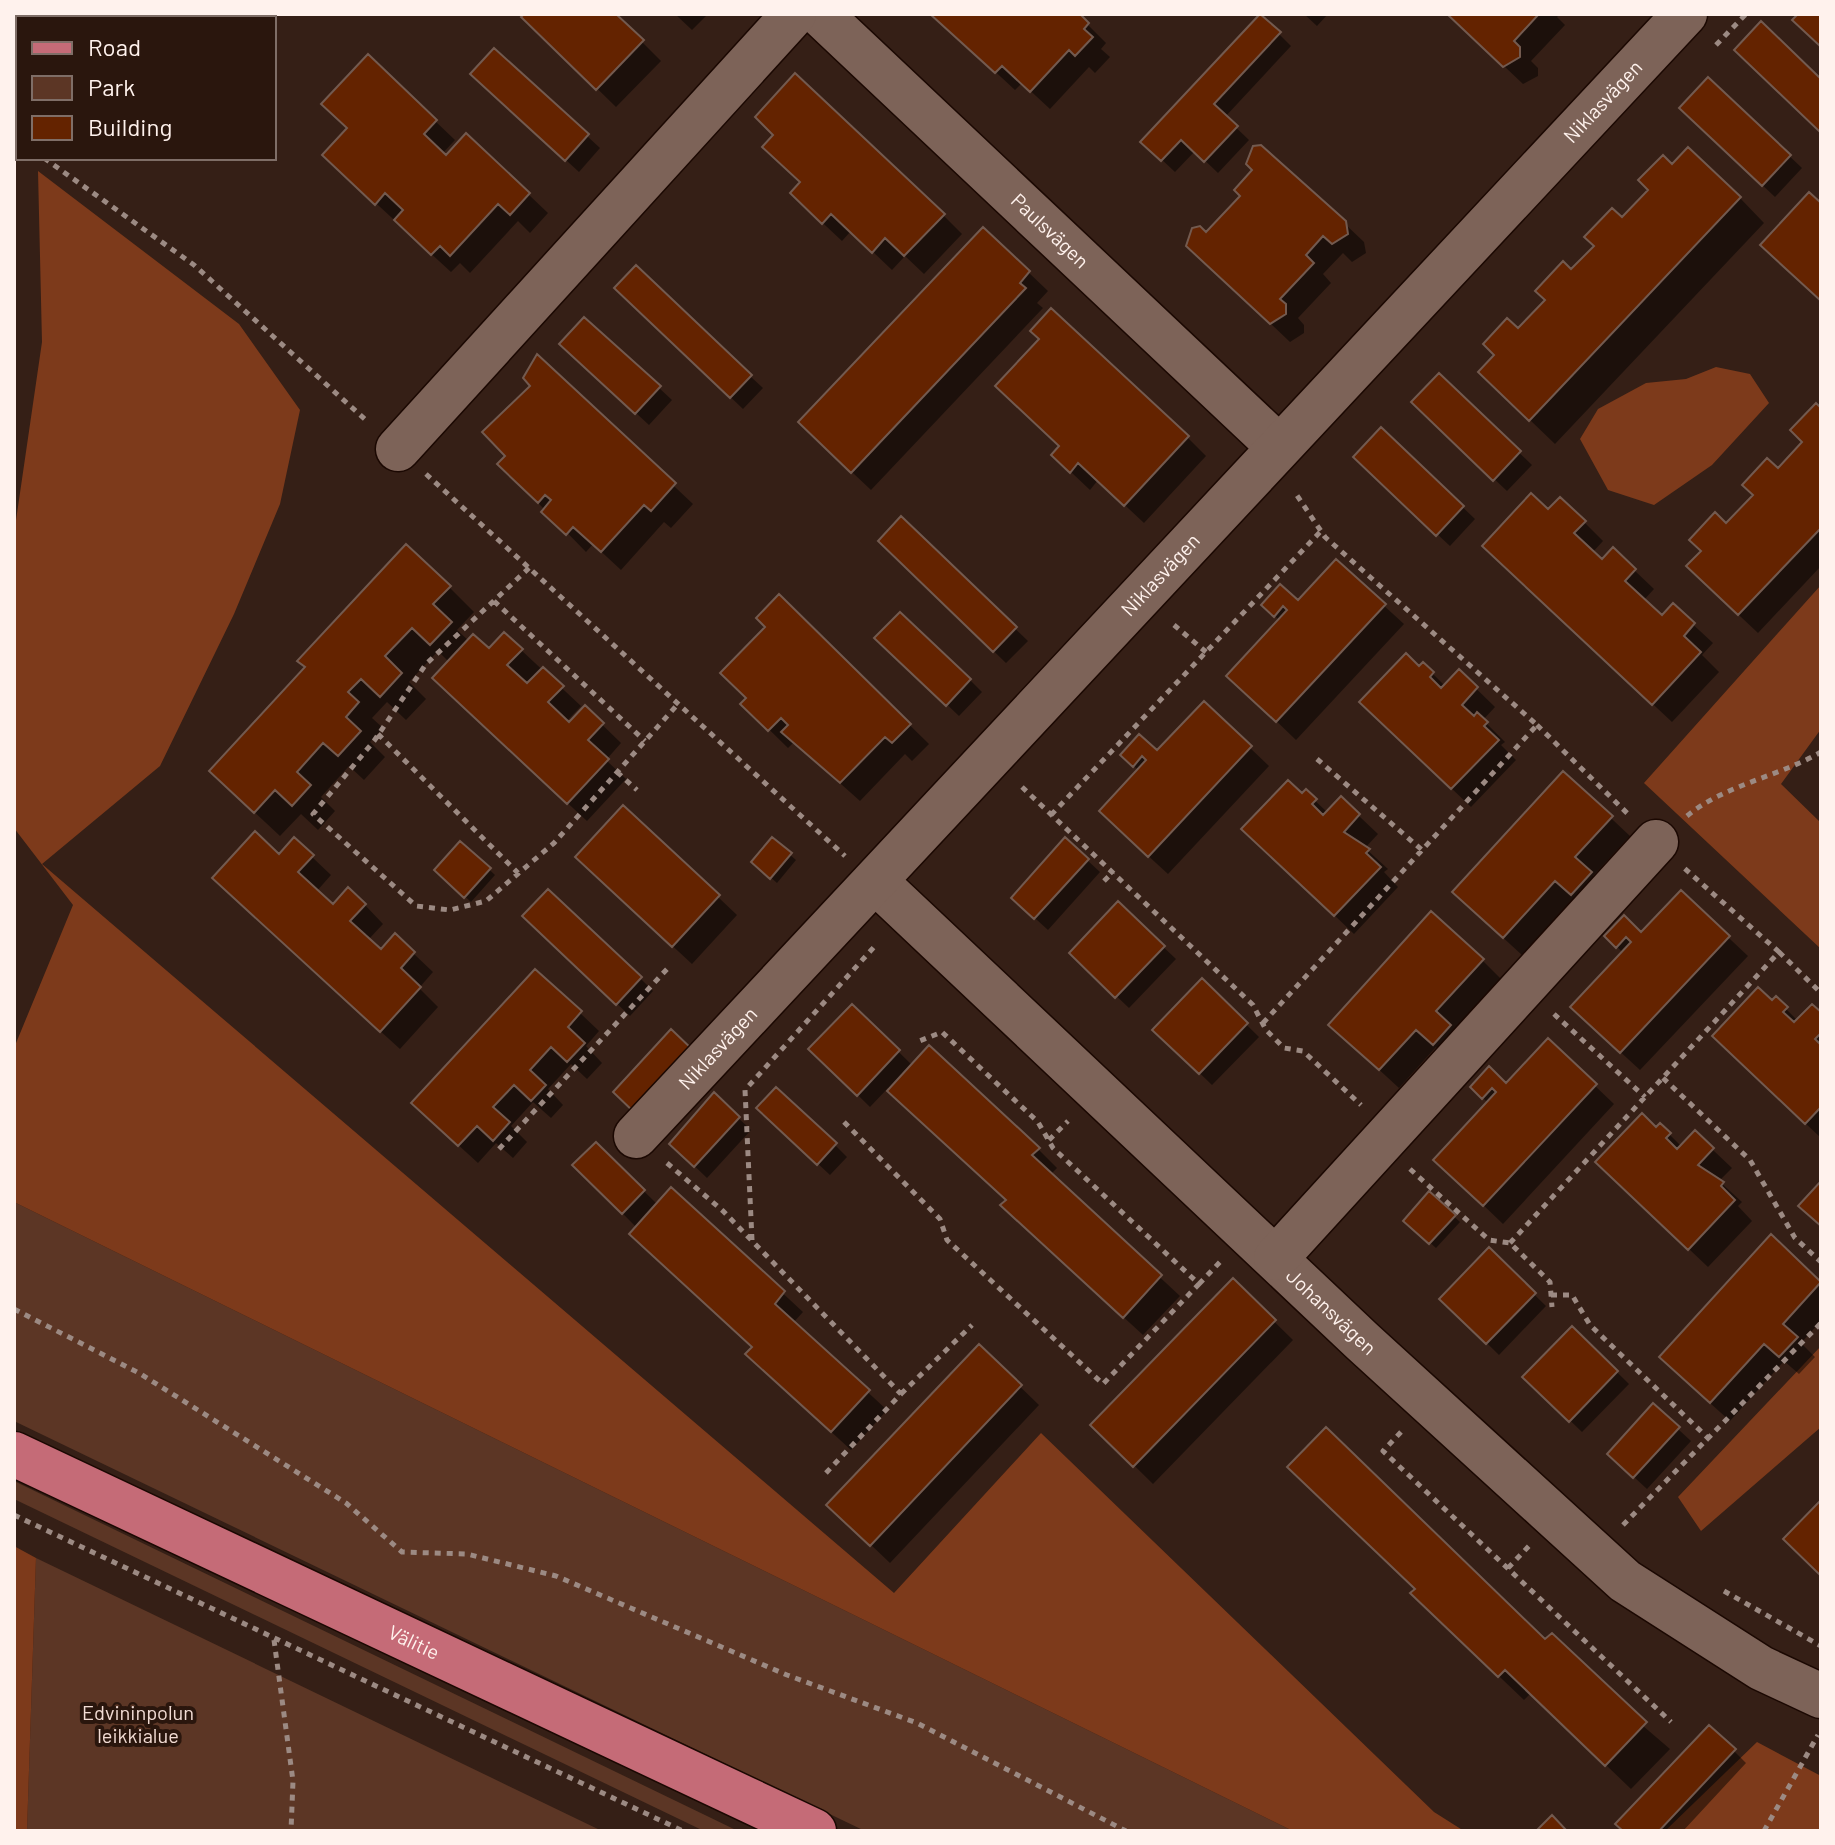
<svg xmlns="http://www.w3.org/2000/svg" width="1835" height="1845" viewBox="0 0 1835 1845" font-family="Barlow,sans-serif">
  <rect width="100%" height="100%" fill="#351f16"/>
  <path fill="#5c3625" d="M14,1202L1293,1831H865L14,1421Z
    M14,1481L738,1831H704L14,1499Z
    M36,1558L602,1831H27Z"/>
  <path fill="#7d3a1b" d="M38,171L239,324L300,410L280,504L234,614L160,766L42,864L894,1593L1041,1433L1434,1812L1464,1831H1293L14,1202V1048L73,905L14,828V534L42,342Z
    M1716,367L1750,374L1769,403L1712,465L1654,505L1608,490L1580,439L1598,409L1646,383L1686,379Z
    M1821,585V729L1781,784L1821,823V949L1644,783Z
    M1821,1346V1427L1701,1531L1678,1497Z
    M14,1546L36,1558L27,1831H14Z
    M1757,1742L1821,1776V1831H1665Z"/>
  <path fill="#0007" d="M527,14H614L661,61L616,107L524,17Z
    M675,14H708L692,30Z
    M933,14H1077L1106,43L1101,49L1110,57L1095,73L1089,67L1050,109L1022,83L1015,90Z
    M1304,14H1328L1317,26Z
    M1449,14H1560L1557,17L1565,25L1531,61L1538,68V76L1523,84Z
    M1279,34L1291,46L1225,117L1249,140L1218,173L1195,151L1175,172L1143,142Z
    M494,50L600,148L579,172L485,86Z
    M368,57L455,140L442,154L446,158L466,135L548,213L530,233L518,221L470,273L460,263L451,272L343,173L349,129Z
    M1708,79L1802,168L1775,197L1694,121Z
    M1672,167L1740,198L1764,223L1555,444L1506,397L1518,331Z
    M1243,196L1344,223L1364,242L1366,253L1352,262L1343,253L1323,274L1331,283L1298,318L1304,325V333L1290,342L1208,264L1206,235Z
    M811,212L943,215L962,234L924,274L905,256L892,270L851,231L842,241Z
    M984,230L1048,291L1037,303L1043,308L871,490L819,441Z
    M629,300L750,376L763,388L743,409Z
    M585,319L672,400L649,425L574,356Z
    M537,357L693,504L671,528L664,522L621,570L593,544L586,552L500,464L508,456L532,386Z
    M1439,376L1532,465L1507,491L1426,415Z
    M1821,410V566L1758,633L1707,585L1727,526L1804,442Z
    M1382,430L1475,519L1450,546L1368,470Z
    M1188,438L1206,456L1144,523L1098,480L1090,490L1053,455Z
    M1548,512L1584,522L1603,541L1592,553L1602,562L1613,550L1654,589L1643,601L1662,618L1673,606L1713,643L1702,655L1719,672L1672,722L1503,564Z
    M901,519L1028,641L1006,663L880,541Z
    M1336,562L1404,624L1296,740L1248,694L1280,621L1264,605L1298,603Z
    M449,587L474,612L457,630L469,641L489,651L504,634L581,706L566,722L569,724L585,708L621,743L606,760L626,779L587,821L453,697L449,662L438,651L409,682L426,699L406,720L387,702L372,718L383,728L370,742L385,757L364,780L349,766L321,797L335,811L318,830L301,814L280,836L237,796Z
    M779,597L929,744L912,761L905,754L860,801L794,742L788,748L743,704L749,698Z
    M877,638L970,680L982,692L959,716Z
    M1423,664L1445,686L1459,672L1495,707L1483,720L1505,742L1501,745L1516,760L1471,807L1380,720Z
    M1204,704L1269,766L1168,874L1120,830L1139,771L1123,755L1157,753Z
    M1563,773L1630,836L1593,876L1609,892L1523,956L1474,911Z
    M1306,792L1328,813L1341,799L1378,834L1365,848L1388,869L1384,872L1398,887L1354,934L1263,847Z
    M624,808L737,915L692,964L596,875Z
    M773,840L796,860L777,883L759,867Z
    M461,843L495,875L471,902L436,870Z
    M279,857H312L331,875L316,892L333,906L365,905L383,924L368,940L381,952L395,936L433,972L419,988L438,1007L400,1049L233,897Z
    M1087,860L1100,872L1048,930L1026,910Z
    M1681,893L1748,956L1640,1070L1591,1025L1623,953L1607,936L1641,935Z
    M1118,904L1176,959L1129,1008L1071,953Z
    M537,928L640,978L653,991L630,1016Z
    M1482,960L1501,979L1454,1031L1468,1045L1452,1062L1436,1047L1399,1088L1350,1043Z
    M1202,981L1259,1037L1212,1085L1155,1030Z
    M1776,999L1798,1021L1821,1015V1138L1733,1055Z
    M852,1006L913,1066L1038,1149L1057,1168L1050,1175L1180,1296L1143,1335L1022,1224L1008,1200L888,1088L870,1107L811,1049Z
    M580,1013L599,1031L586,1046L602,1063L587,1079L571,1064L548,1089L563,1105L551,1118L533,1102L511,1126L527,1142L513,1158L496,1143L478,1163L433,1122Z
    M1548,1041L1614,1104L1503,1224L1455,1178L1488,1103L1472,1087L1507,1086Z
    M714,1095L751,1130L707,1178L684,1156Z
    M771,1120L835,1145L847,1157L830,1175Z
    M1660,1125L1682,1147L1695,1133L1732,1168L1719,1181L1742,1202L1738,1206L1752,1221L1708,1267L1617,1181Z
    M596,1144L658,1205L671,1190L803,1312L793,1323L887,1410L851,1450L767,1373L754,1347L575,1165Z
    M1430,1194L1460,1222L1436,1248L1406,1221Z
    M1771,1237L1821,1283V1321L1801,1343L1815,1357L1799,1374L1784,1361L1730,1421L1680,1376Z
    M1489,1250L1546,1306L1499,1355L1442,1299Z
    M1233,1281L1293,1340L1153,1484L1093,1425Z
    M1572,1328L1629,1384L1582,1432L1525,1377Z
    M979,1347L1039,1405L890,1563L848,1523Z
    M1653,1406L1691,1441L1647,1489L1622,1466Z
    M1438,1618L1545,1642L1670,1749L1631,1789L1531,1693L1524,1700Z
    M1734,1751L1746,1763L1683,1831H1626Z"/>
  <path fill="#642300" stroke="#735a4f" stroke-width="2" d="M524,14H616L644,40L596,90L521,17Z
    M930,14H1080L1089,23L1084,29L1093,37L1075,56L1069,50L1030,92L1002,66L995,73Z
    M1260,14L1281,32L1214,104L1238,126L1204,162L1181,140L1161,161L1140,142Z
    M1447,14H1539L1514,41L1520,47V57L1503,67Z
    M1798,14H1821V47L1792,20Z
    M1761,21L1821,79V133L1734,50Z
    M494,48L589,134L565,161L470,74Z
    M368,54L437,120L424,134L446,155L466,133L530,193L510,215L498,204L450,256L440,246L431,255L394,220L403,210L385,193L375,205L322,155L347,128L321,104Z
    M795,73L945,214L904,256L885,238L872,253L831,214L822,224L790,193L800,182L762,147L773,135L755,117Z
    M1708,77L1791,155L1762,186L1679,108Z
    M1261,145L1346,221L1348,234L1332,244L1323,236L1306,255L1314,263L1280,299L1286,304V314L1270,324L1186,246L1192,228L1200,226L1206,232L1240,196L1234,190L1252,170L1246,164L1253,146Z
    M1688,147L1741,197L1529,421L1478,372L1494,355L1483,344L1507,318L1518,328L1545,300L1535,291L1563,261L1571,269L1594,246L1584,237L1612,208L1622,217L1648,190L1638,180L1663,155L1672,164Z
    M1809,192L1821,203V301L1760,245Z
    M983,227L1030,271L1020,283L1026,288L851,473L798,422Z
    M636,265L752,375L730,398L614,288Z
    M1051,308L1189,436L1124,506L1078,463L1070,473L1051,455L1059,446L995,386L1039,339L1030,331Z
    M584,317L661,386L635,414L559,344Z
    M537,354L676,483L651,511L644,505L601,552L573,527L566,535L541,512L551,500L545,495L538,503L520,486L497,464L505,456L482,432L530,386L523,378Z
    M1439,373L1521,451L1493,481L1411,402Z
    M1816,403L1821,408V528L1738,615L1686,566L1701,551L1689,540L1715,512L1726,523L1753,495L1742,485L1767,458L1778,468L1802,442L1790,430Z
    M1381,427L1464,506L1436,536L1353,457Z
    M1531,493L1548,509L1560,497L1586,521L1574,533L1602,559L1613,547L1636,569L1625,581L1662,615L1673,603L1695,623L1684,636L1701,652L1652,705L1482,546Z
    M901,516L1017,627L993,652L878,541Z
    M406,544L451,586L433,604L452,622L430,645L412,628L385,656L402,673L380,697L361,679L348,692L359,702L346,717L361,731L338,756L323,743L297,772L311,785L292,806L275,790L254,813L209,771L305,667L297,661Z
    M1336,559L1386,604L1276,722L1226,676L1287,610L1283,606L1274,617L1261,605L1280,584L1298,600Z
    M779,594L911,724L892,743L885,737L840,783L781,732L788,725L781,718L768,731L740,704L746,698L720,673L765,627L756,618Z
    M900,612L971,679L946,706L874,638Z
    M504,632L523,649L507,665L527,683L543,667L564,686L548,702L569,722L585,705L604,723L588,740L609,759L567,804L432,678L473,634L489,648Z
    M1406,653L1419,666L1423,662L1434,672L1430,677L1441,688L1459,669L1478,687L1462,705L1474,716L1477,712L1488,722L1484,726L1499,740L1451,789L1359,702Z
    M1204,701L1252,746L1148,857L1099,811L1146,760L1142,756L1133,767L1120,755L1139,734L1157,750Z
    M1563,771L1613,816L1575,857L1592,872L1571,895L1555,881L1503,938L1452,892Z
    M1288,780L1302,793L1306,789L1317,799L1312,804L1323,815L1341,796L1360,814L1344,832L1370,849L1366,853L1381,867L1334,916L1241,829Z
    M623,805L720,895L672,947L575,857Z
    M255,831L279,854L294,837L314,855L298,872L333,904L348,887L366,904L350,921L381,949L395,933L415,952L401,968L421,987L380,1032L212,878Z
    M772,837L792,853L770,879L751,862Z
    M1065,837L1089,859L1034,919L1011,898Z
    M460,841L491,868L464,898L434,870Z
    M548,889L642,977L616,1005L522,916Z
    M1681,890L1730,936L1620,1053L1570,1007L1631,942L1626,937L1616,948L1604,936L1624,915L1641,932Z
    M1118,901L1165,946L1115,998L1069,953Z
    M1431,911L1484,959L1436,1011L1451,1025L1433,1045L1416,1030L1379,1070L1328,1025Z
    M535,969L582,1011L568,1027L585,1043L567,1062L551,1047L530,1070L546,1085L531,1101L514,1085L493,1107L510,1122L493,1141L477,1126L458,1146L411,1103Z
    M1202,978L1248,1023L1199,1074L1152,1030Z
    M1758,987L1772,1000L1776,996L1788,1007L1783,1012L1794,1022L1812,1004L1821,1012V1033L1815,1039L1821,1045V1107L1805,1124L1712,1036Z
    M852,1004L900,1050L857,1096L808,1049Z
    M671,1029L694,1051L636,1114L613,1092Z
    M1548,1038L1597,1084L1483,1206L1433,1160L1496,1092L1492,1088L1482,1099L1470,1087L1489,1066L1506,1083Z
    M929,1045L1040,1148L1032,1155L1162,1275L1123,1318L1000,1205L1006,1200L887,1091Z
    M776,1087L837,1143L817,1165L756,1108Z
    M714,1092L740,1117L694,1167L669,1144Z
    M1642,1113L1656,1127L1660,1123L1671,1133L1666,1138L1677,1149L1695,1130L1714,1148L1698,1165L1724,1182L1721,1186L1735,1200L1688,1250L1595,1162Z
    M596,1142L645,1190L622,1214L572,1165Z
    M1821,1181V1226L1798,1206Z
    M671,1187L785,1291L775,1304L870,1390L831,1432L745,1354L752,1347L629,1234Z
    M1429,1191L1456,1215L1429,1244L1403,1221Z
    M1771,1234L1821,1282L1783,1324L1798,1337L1779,1357L1764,1344L1710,1403L1659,1357Z
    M1489,1247L1536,1293L1486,1344L1439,1299Z
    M1233,1278L1276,1320L1133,1467L1090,1425Z
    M1572,1326L1618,1371L1569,1422L1522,1377Z
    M979,1344L1022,1385L870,1546L826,1505Z
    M1653,1403L1680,1427L1633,1478L1607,1454Z
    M1326,1427L1545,1639L1552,1633L1647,1722L1605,1766L1505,1670L1498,1677L1410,1593L1415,1589L1287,1467Z
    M1821,1500V1576L1783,1539Z
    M1709,1725L1736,1749L1659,1831H1623L1615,1824Z
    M1552,1815L1567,1831H1536Z"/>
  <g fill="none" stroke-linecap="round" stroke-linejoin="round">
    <defs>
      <g id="minor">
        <path id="s1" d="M820,14L1279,447"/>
        <path d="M398,449L794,14"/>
        <path id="s2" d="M876,882L1362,1341L1625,1581L1761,1668L1821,1696"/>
        <path id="s3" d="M636,1136L1685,14"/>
        <path d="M1276,1258L1656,842"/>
      </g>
      <g id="major">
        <path id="s4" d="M14,1454L814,1831"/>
      </g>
    </defs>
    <use href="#minor" stroke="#1b0802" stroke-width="47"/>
    <use href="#major" stroke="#1b0802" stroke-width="47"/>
    <path stroke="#9c8a83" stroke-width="5" stroke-dasharray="6 6" stroke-linecap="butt" d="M1716,45L1746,14
      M14,137L18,139
      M44,158L194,265L368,422
      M426,474L845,856
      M529,568L426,664L374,741L313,814L416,906L450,910L486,901L554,843L678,704
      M494,601L645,741
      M1174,625L1206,652
      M1537,725L1628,814
      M378,734L518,873
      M1317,759L1422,850
      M617,772L637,790
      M1022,787L1253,1005L1266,1030L1284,1048L1303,1051L1361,1105
      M1051,815L1321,531
      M1687,816C1724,785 1778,777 1821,752
      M1104,881L1113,872
      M1779,952L1821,993
      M1554,1014L1645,1097
      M1263,1023L1537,725L1325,537L1296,494
      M1663,1078L1750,1160L1795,1238L1821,1262
      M844,1122L940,1219L947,1240L1103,1384L1199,1284L1053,1148L1038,1122L942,1032L917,1042
      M1049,1140L1068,1121
      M499,1149L668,968
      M667,1163L723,1211L901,1394L825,1474
      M1410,1169L1489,1240L1510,1243L1550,1282L1552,1307
      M752,1240L745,1090L874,947
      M1510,1243L1779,952L1684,868
      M1199,1284L1220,1262
      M1551,1295H1572L1590,1325L1710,1440
      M14,1309L139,1373L346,1503L402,1552L467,1554L556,1576L787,1675L917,1723L1126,1831
      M901,1394L972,1325
      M1401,1432L1383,1451L1671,1722
      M14,1515L683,1831
      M1623,1525L1821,1323
      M1508,1568L1529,1546
      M1724,1591L1821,1646
      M274,1640L293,1781L291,1831
      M1764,1831L1818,1735"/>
    <use href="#minor" stroke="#7d6358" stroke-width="44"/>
    <use href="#major" stroke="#c56b77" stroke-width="44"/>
  </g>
  <g text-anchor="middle" stroke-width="8" stroke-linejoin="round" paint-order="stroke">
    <g font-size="20" fill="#fff2ed" stroke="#2a160d">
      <text dy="7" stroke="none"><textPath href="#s3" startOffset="1416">Niklasvägen</textPath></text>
      <text dy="7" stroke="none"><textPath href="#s1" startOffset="316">Paulsvägen</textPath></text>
      <text dy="7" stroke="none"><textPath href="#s3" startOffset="768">Niklasvägen</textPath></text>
      <text dy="7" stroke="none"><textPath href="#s3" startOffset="120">Niklasvägen</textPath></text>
      <text dy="7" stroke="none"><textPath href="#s2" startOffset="626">Johansvägen</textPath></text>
      <text dy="7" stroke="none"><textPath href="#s4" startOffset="442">Välitie</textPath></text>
    </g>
    <g font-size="20" fill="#f2dcd4" stroke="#2a160d">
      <text x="138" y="1720">Edvininpolun<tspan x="138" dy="23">leikkialue</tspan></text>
    </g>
  </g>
  <rect width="1835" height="1845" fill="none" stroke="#fff2ed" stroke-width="32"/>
  <rect x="16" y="16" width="260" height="144" fill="#2a160d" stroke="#7f6e67" stroke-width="2"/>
  <rect x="32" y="42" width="40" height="12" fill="#c56b77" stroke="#7f6e67" stroke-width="2"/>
  <text x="88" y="56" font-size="24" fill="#fff2ed">Road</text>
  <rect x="32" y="76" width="40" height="24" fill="#5c3625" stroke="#7f6e67" stroke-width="2"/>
  <text x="88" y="96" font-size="24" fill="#fff2ed">Park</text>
  <rect x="32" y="116" width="40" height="24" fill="#642300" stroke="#7f6e67" stroke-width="2"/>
  <text x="88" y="136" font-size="24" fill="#fff2ed">Building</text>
</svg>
